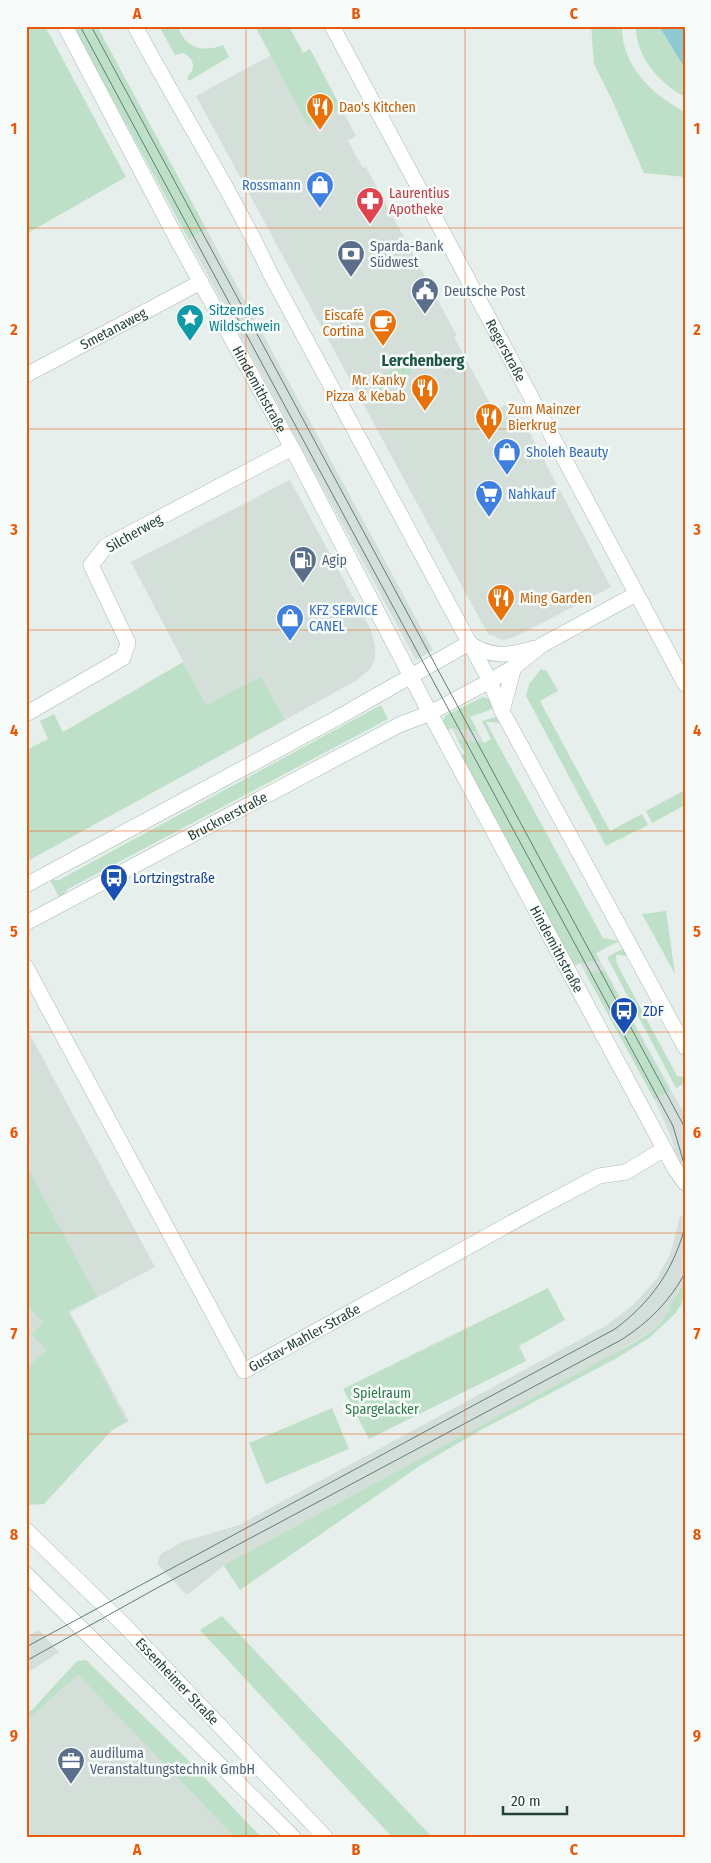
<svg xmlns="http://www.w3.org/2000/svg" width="711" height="1863" viewBox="0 0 711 1863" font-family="'Fira Sans Condensed',sans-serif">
  <rect width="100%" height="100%" fill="#e6efeb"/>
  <path fill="#d4dfda" d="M73,26H97L433,650L416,660Z
    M297,41L303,53L310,49L356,136L348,141L363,168L366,167L457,336L454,337L494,411L513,401L611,587L515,637L503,640L488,634L196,96Z
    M290,480L371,630L375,645V659L370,669L357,680L285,720L261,676L206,705L131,562Z
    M462,707L470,717L600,961L685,1115V1166L677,1160L672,1140L657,1104L445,716Z
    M26,1027L155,1267L70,1312L129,1421L112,1430L44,1504L26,1486Z
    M680,1216H685V1283L669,1306L671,1308L656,1328L615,1353L226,1564L187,1595L157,1564L161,1554L182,1542L239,1525L607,1325L633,1305L656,1280L671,1252Z
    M39,1630L59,1652L26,1674V1637Z
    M78,1675L176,1775L261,1837H26V1721Z"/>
  <path fill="#bfe0c8" d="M26,26H45L126,177L26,234Z
    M73,26H97L206,229L189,239Z
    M159,26H178C184,48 203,53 223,45L229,57L189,81L187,77C197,69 194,58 183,53L175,55Z
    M255,26H289L303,53L310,49L341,108L308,126Z
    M591,26H622C621,65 652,95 685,112V177L644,173L612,100L594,64Z
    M636,26H659L685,69V97C660,84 635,56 636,26Z
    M407,362L412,373L375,392L370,382Z
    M183,662L206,705L261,676L285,720L26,862V750L48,739L40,721L54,714L63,732Z
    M541,669L547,671L558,691L540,701L610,831L642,814L648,825L606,846L526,696L529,684Z
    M483,697L489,699L495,708L470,717L478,732L452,728L445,731L442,724L445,716Z
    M381,705L388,719L68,889L60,899L50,880H59Z
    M499,716L503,723L486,722L603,938L619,941L596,953L600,961L580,963L572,967L459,757L465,753L457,739L484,743L491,739L482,721Z
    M685,790V805L652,823L646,811Z
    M666,911L675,974L642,914Z
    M624,948L628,956L616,955L617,964L677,1076L685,1077V1083L676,1088L607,957Z
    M605,971L670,1091L654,1099L585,972Z
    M26,1165L97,1297L68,1311L126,1422L113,1429L44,1504L29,1505L26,1502V1369L47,1350L32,1335L43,1322L26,1305Z
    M685,1283L684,1300L675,1314L649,1338L617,1358L479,1431L421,1465L240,1590L224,1566L226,1564L635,1342L656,1328L671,1308L669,1306Z
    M548,1288L565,1320L519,1346L526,1361L369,1439L343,1389Z
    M332,1408L349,1449L266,1484L249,1443Z
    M222,1616L432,1837H392L200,1630Z
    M86,1660L184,1756L261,1837H235L78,1675L26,1721V1713L32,1710L77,1661Z"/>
  <path fill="#8ec9d4" d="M659,26H685V69Z"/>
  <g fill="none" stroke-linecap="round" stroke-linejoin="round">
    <defs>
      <g id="street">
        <path id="s1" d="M332,26L685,684"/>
        <path id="s2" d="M26,375L201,282"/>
        <path d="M636,594L542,645L514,667L490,681L502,711L685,1047"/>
        <path d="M469,643C490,658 510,656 534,648"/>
        <path d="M502,711L514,667"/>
        <path id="s3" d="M430,713L675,1169L685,1183"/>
        <path d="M26,714L123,658L128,643L91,565L106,546L292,448"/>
        <path id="s4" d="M26,967L244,1371L531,1212L599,1176L626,1172L664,1149"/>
      </g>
      <g id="secondary">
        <path id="s5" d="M65,26L179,243L292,448L430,713"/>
        <path d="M26,885L339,717L469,643"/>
        <path id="s6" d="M26,923L399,725L430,713L490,681L270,273C230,188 179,109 135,26"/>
        <path id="s7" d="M26,1530L126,1627L325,1837"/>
        <path d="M26,1574L293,1837"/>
      </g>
    </defs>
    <use href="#street" stroke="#a8b8b2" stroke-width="16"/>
    <use href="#secondary" stroke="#a4bbb3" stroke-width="16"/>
    <use href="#street" stroke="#fff" stroke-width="15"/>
    <use href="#secondary" stroke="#fff" stroke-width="15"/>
    <path stroke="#5f7d75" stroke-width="1" d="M80,26L658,1098L673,1126L685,1167
      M91,26L685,1128
      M26,1647L615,1329C651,1302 673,1271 685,1227
      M26,1661L157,1588L621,1340C648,1323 670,1301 685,1273"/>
  </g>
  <path fill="none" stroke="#e8590c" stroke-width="1" stroke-opacity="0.55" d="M246,26V1837M465,26V1837M26,228H685M26,429H685M26,630H685M26,831H685M26,1032H685M26,1233H685M26,1434H685M26,1635H685"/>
  <defs>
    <symbol id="restaurant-pin" viewBox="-11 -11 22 30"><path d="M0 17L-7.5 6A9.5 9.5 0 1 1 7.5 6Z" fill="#e8710a" stroke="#f7fbf9"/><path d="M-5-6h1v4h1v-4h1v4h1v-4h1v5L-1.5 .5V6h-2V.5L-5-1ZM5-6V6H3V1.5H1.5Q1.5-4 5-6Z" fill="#fff"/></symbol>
    <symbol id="shop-pin" viewBox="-11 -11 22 30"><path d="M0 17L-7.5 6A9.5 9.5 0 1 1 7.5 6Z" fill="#3f7fe0" stroke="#f7fbf9"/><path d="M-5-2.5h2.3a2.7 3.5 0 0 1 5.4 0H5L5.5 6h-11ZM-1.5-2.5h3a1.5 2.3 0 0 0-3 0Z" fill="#fff"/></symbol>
    <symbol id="pharmacy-pin" viewBox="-11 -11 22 30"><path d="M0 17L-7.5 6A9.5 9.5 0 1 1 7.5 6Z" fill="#e0444e" stroke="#f7fbf9"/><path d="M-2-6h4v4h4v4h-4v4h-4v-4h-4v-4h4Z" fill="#fff"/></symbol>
    <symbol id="bank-pin" viewBox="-11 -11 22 30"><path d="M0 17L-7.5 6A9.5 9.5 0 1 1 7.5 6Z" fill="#5c6f8a" stroke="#f7fbf9"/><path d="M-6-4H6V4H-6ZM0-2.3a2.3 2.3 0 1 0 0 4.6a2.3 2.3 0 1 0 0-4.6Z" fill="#fff"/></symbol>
    <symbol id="civic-pin" viewBox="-11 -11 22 30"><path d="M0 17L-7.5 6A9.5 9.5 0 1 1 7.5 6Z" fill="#5c6f8a" stroke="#f7fbf9"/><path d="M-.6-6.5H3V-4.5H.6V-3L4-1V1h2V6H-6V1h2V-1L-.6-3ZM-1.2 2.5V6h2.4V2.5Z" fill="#fff"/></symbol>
    <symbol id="sight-pin" viewBox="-11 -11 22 30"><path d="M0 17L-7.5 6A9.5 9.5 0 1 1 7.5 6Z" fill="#0f9aa8" stroke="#f7fbf9"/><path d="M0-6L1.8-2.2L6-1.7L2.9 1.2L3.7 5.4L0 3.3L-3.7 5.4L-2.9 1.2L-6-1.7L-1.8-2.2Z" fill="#fff"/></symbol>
    <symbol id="cafe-pin" viewBox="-11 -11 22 30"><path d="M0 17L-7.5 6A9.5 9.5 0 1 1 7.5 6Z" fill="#e8710a" stroke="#f7fbf9"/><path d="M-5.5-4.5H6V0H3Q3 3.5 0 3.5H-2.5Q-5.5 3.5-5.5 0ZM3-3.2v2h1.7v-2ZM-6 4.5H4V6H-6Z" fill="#fff"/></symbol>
    <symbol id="supermarket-pin" viewBox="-11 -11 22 30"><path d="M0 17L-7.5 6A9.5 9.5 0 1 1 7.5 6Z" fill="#3f7fe0" stroke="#f7fbf9"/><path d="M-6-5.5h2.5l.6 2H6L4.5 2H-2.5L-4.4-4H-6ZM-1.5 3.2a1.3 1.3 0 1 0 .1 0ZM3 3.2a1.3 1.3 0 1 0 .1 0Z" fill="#fff"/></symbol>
    <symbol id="fuel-pin" viewBox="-11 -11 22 30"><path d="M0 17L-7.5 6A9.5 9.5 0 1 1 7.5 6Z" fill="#5c6f8a" stroke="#f7fbf9"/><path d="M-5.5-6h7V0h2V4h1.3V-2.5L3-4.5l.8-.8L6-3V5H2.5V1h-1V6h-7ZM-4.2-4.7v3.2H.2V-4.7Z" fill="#fff"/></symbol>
    <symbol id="bus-pin" viewBox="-11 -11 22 30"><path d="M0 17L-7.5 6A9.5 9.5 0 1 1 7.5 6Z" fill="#1a4fb4" stroke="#f7fbf9"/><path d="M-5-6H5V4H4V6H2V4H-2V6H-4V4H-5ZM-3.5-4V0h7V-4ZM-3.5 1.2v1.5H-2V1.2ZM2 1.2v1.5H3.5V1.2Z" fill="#fff"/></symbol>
    <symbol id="office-pin" viewBox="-11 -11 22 30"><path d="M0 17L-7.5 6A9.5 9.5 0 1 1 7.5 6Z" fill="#5c6f8a" stroke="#f7fbf9"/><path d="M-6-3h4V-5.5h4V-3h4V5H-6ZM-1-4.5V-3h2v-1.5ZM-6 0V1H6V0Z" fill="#fff"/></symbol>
  </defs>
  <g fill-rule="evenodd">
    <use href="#restaurant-pin" x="304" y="91" width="32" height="43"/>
    <use href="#shop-pin" x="304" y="169" width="32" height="43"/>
    <use href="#pharmacy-pin" x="354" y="185" width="32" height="43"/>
    <use href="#bank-pin" x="335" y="238" width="32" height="43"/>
    <use href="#civic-pin" x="409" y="275" width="32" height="43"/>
    <use href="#sight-pin" x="174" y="302" width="32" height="43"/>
    <use href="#cafe-pin" x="367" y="307" width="32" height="43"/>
    <use href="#restaurant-pin" x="409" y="372" width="32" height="43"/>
    <use href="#restaurant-pin" x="473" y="401" width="32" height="43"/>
    <use href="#shop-pin" x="491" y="436" width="32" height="43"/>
    <use href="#supermarket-pin" x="473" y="478" width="32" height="43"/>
    <use href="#fuel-pin" x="287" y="544" width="32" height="43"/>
    <use href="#restaurant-pin" x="485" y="582" width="32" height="43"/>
    <use href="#shop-pin" x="274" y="602" width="32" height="43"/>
    <use href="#bus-pin" x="98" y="862" width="32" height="43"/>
    <use href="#bus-pin" x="608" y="995" width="32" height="43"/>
    <use href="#office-pin" x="55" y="1745" width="32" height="43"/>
  </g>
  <g text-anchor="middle" stroke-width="5" stroke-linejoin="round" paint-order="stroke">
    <g font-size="14" fill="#c56008" stroke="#f7fbf9" text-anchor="start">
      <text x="339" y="112">Dao's Kitchen</text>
      <text x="364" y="320" text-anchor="end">Eiscafé<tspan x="364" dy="16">Cortina</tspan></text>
      <text x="406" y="385" text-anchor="end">Mr. Kanky<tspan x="406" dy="16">Pizza &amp; Kebab</tspan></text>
      <text x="508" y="414">Zum Mainzer<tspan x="508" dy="16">Bierkrug</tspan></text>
      <text x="520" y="603">Ming Garden</text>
    </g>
    <g font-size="14" fill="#366cbe" stroke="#f7fbf9" text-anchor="start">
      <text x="301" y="190" text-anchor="end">Rossmann</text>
      <text x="526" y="457">Sholeh Beauty</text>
      <text x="508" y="499">Nahkauf</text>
      <text x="309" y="615">KFZ SERVICE<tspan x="309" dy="16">CANEL</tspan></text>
    </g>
    <g font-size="14" fill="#be3a42" stroke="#f7fbf9" text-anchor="start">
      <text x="389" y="198">Laurentius<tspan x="389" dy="16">Apotheke</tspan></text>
    </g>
    <g font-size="14" fill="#4e5e75" stroke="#f7fbf9" text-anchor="start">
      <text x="370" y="251">Sparda-Bank<tspan x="370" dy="16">Südwest</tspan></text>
      <text x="444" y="296">Deutsche Post</text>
      <text x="322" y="565">Agip</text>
      <text x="90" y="1758">audiluma<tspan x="90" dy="16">Veranstaltungstechnik GmbH</tspan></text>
    </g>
    <g font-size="14" fill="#0d838f" stroke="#f7fbf9" text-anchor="start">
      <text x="209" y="315">Sitzendes<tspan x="209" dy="16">Wildschwein</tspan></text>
    </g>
    <g font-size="14" fill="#24423a" stroke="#f7fbf9">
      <text dy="5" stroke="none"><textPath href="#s2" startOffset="99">Smetanaweg</textPath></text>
      <text dy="5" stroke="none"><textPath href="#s1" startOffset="368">Regerstraße</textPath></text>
      <text dy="5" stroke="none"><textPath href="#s5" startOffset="412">Hindemithstraße</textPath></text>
      <text transform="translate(134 533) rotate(-30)" y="5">Silcherweg</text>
      <text dy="5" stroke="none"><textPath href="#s6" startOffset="228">Brucknerstraße</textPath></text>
      <text dy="5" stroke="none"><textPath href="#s3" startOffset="268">Hindemithstraße</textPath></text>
      <text dy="5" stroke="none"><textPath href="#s4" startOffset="528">Gustav-Mahler-Straße</textPath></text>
      <text dy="5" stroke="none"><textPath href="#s7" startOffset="214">Essenheimer Straße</textPath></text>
    </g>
    <g font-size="14" fill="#164399" stroke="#f7fbf9" text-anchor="start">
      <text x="133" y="883">Lortzingstraße</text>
      <text x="643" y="1016">ZDF</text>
    </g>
    <g font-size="14" fill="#2d7a4b" stroke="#f7fbf9">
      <text x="382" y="1398">Spielraum<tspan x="382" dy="16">Spargelacker</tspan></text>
    </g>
    <g font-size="16" font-weight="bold" fill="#1f5548" stroke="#f7fbf9">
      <text x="423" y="366">Lerchenberg</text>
    </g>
  </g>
  <rect width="711" height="1863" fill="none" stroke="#f7fbf9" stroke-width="55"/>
  <path d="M503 1806v8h64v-8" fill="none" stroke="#24423a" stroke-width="2.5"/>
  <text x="511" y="1806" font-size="15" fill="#24423a" stroke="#f7fbf9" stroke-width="4" paint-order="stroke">20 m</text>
  <rect x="28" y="28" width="656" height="1808" fill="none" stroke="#e8590c" stroke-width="2"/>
  <g font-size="16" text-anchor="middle" font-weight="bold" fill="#e8590c">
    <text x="137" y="19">A</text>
    <text x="356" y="19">B</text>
    <text x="574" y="19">C</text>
    <text x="14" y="134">1</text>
    <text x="697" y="134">1</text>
    <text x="14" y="335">2</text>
    <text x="697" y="335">2</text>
    <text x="14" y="535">3</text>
    <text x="697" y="535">3</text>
    <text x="14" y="736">4</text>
    <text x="697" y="736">4</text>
    <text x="14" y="937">5</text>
    <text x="697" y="937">5</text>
    <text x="14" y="1138">6</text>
    <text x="697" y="1138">6</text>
    <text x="14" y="1339">7</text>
    <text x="697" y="1339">7</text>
    <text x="14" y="1540">8</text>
    <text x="697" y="1540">8</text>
    <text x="14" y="1741">9</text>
    <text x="697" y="1741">9</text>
    <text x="137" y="1855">A</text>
    <text x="356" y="1855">B</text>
    <text x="574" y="1855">C</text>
  </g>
</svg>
